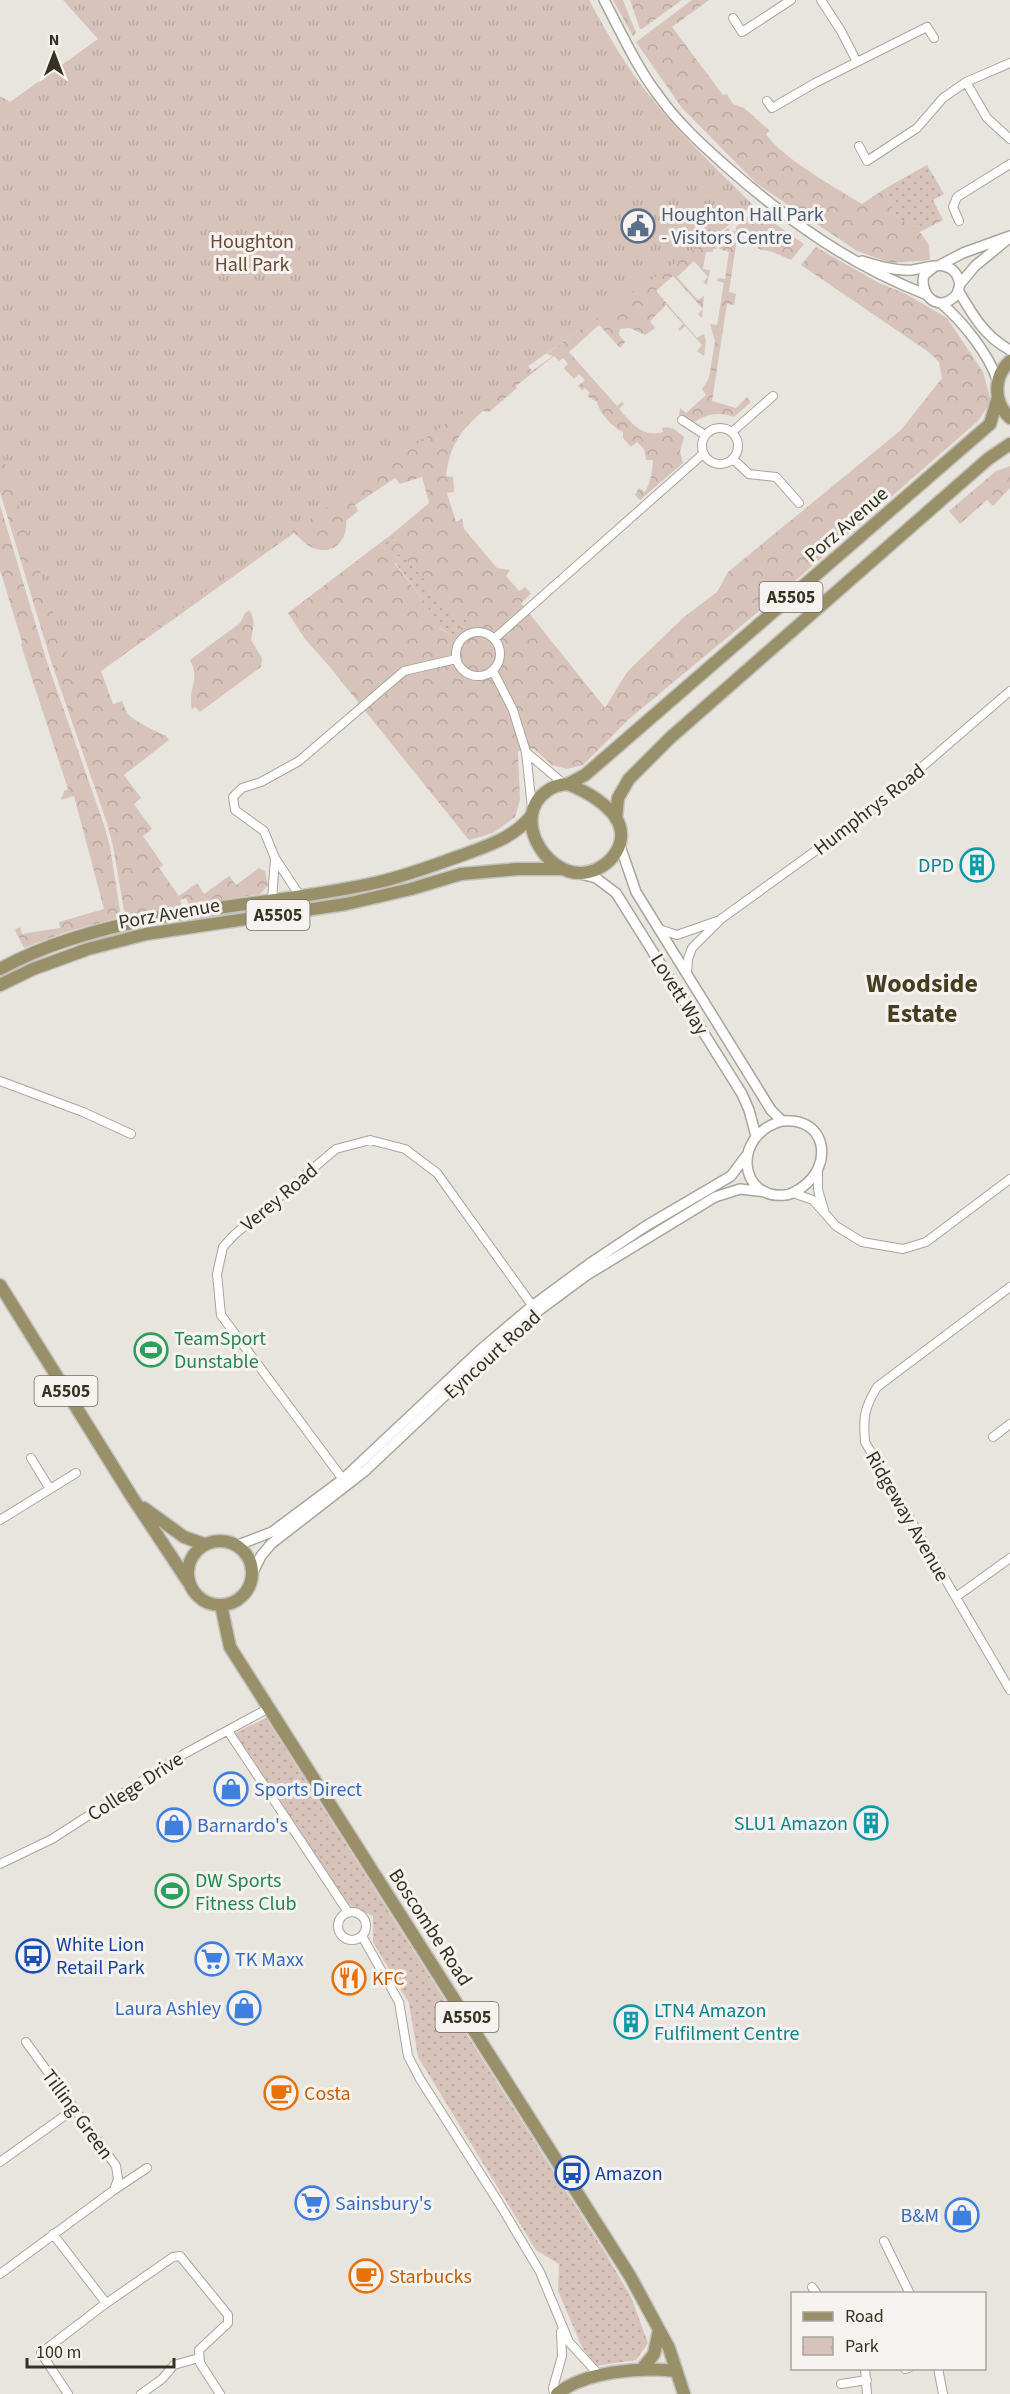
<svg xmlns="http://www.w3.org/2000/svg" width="1010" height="2394" viewBox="0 0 1010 2394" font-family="'Source Sans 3',sans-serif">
  <defs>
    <pattern id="grass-dots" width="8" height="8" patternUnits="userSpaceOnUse" patternTransform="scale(1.5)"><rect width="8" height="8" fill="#d7c3ba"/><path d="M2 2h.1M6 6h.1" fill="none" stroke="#b9a8a0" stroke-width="1.8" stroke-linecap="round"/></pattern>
    <pattern id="forest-crowns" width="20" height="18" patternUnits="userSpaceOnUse" patternTransform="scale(1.5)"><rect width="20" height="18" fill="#d7c3ba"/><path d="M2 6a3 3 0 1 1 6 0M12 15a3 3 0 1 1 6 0" fill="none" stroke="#b9a8a0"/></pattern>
    <pattern id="park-tufts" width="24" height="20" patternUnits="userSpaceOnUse" patternTransform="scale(1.5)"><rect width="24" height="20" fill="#d7c3ba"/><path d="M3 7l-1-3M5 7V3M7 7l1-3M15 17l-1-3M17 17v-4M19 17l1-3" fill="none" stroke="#b9a8a0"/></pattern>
  </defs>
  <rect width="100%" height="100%" fill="#e8e5df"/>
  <path fill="url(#grass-dots)" d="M927,165L944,194L933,200L941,216L919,227C894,220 892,212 886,188Z
    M391,535L428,581L465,617L468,623L452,635L436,626L425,602L380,543Z
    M266,1718L604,2251L631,2297L648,2343L636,2360L596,2366L582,2347L558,2291L559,2264L536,2250L418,2057L409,2003L373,1942V1916L349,1905L235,1733Z"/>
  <path fill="url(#forest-crowns)" d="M613,0H623L636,33L633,36Z
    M630,0H682L642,29H640Z
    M692,0H709L672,27L723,95L727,94L733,104L744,108L768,129L769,131L766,134C782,158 836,188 862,204L886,188C892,212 894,220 919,227L941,216L943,220L920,232L929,245L930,260L891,263L857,251L757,184L682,108L636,42Z
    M755,210L804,244L791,260L773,252L758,249L759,242L753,241V238L746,231H738L729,292L736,294L734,305L727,304L712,401L736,408L747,397L751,402L734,417C717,411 706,414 691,424L679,415L680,408L686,413L706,395L702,389L709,378L715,341L710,324L717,325L724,283L717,281L718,278L725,279L729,252L719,249L721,239L733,231H736V227Z
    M728,228L730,230L719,237L716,249H713V252H706L703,269L710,270L707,285L703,282L708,277L694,261L677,277L698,300L704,296L702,318L698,314L703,309L673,276L656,291L697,338L704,334L706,341L704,356L697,351L702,345L685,326L680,331L678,329L683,324L666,305L650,321L655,328L645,335L630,328L620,329L619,335L625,342L620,348L599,325L569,352L617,406L622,402L624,404L619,409C633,424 642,438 663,432L662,428C671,425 677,431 684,437L680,452L683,463L640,500L635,495L639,488L645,492C651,482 652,472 653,460H646L644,449L637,442L631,447L623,438V432C613,428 599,412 597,402L587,396L590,393L585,388L582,390L578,386L585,380L579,374L574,379L564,368L568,364L563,358L559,361L554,356L516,386L517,388L489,412L483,411C460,431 450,445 446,476L453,477L454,492L447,493L456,522L462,519L464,529L497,568L510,570L506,576L519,591L525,587L531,594L521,603L605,708L627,672L684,617L717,592L728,572L901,430L942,378L939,362L930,353L801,265L816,247L879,283L906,294L947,318L983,372L991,401L978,421L787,588L629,719L583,765L567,769L552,765L534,749L518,751L520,800L515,817L493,833L469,840L329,666L305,639L288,613L380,543L385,550L387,548L393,556L395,564L425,602L440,629L452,635L466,624V620C440,609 428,580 408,562C402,556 395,553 390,546L396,541L391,535L429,503L422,477L400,484L395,478L355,505L358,511L346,521C348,540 333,556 313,548C305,545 300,538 294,533L101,671L113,704L122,701C124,705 126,712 129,715C131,718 161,735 165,735L169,740L124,775L141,798L134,804L152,829L143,836L163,865L159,868L179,896L197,883L204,894L229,876L236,885L259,868L265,871L268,885L260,894L189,905L186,898L180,900L182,906L125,916L113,846L107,823L51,661L0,492V297L517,351L532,371L553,356L546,354L670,265Z
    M1010,466V488L993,506L987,500L960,524L949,511L996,471Z
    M0,505L47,662L104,825L110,847L121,917L66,932L24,948L15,930L20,927L22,934L60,928L59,922L104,909L74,796L61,800L64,791L68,789L21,645L22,642L0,570Z
    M249,610C256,619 253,629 251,640L262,658L261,667L200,712L195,707L192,709C187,689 201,681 190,660L240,623L245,613Z"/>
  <path fill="url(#park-tufts)" d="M63,0H589C607,33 625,65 648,94C679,134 717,169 753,205L725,228L76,683L0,448V96L10,102L98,39Z"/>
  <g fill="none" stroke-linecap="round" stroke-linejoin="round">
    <defs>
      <path id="minor" d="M821,0L841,31L857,62
        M733,18L742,32L791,0
        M966,82L987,118L1010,139
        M767,101L772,108L815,83L927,27L934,38
        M859,146L867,161L917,128L943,98L966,82L1010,63
        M959,221L953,207L957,197L1010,164
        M682,420L705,435
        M702 446a18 18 0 1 1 36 0a18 18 0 1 1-36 0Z
        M732,432L773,396
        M733,459L749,474L776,477L799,503
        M456 654a22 22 0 1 1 44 0a22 22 0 1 1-44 0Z
        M494,639L703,454
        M493,671L513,710L526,752L532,808
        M526,752L564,784
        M300,896L275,858L264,831L235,810L233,797L242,788L261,782L299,761L404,671L456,659
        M272,900L275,858
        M659,929L677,935L717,921
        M687,973L688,959L692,948L721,919L872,810L1010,691
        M0,1081L83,1112L131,1134
        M818,1171V1190L824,1210
        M793,1193L813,1200L836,1226L862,1242L903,1249L926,1242L1010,1179
        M1010,1287L877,1387C864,1409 863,1417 865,1442L1010,1690
        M993,1437L1010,1424
        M31,1458L50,1489
        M345,1482L221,1315L217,1274L223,1247L234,1235L336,1149L370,1140L405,1149L437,1173L534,1308
        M0,1520L76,1473
        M956,1597L1010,1558
        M228,1731L348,1912
        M0,1864L52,1839L184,1754L269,1708
        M338 1926a14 14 0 1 1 28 0a14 14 0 1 1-28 0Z
        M362,1936L399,2002L408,2056L420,2079L499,2203L540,2272L569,2342L600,2376
        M0,2162L74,2109
        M114,2190L147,2168
        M53,2234L106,2303
        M884,2241L910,2294
        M0,2274L114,2190L118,2179L116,2166L26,2042
        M812,2287L817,2294
        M865,2368L867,2394
        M938,2368L943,2394
        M905,2369L909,2368
        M841,2384L867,2380
        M68,2394L41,2353L101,2307L173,2257L180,2256L228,2315V2323L199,2350L200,2363L220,2394
        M141,2394L162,2379L174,2365L199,2358
        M554,2394L553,2388L562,2356L561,2332"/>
      <path id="tertiary" d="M604,0C621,32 636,66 658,95C677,122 702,145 727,167C787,220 850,265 925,294
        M862,261C878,266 895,271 912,270C922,269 934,264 944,266C959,269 965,288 953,298C936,312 919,293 924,275L934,267
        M940,265L963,253L1010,236
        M960,284L975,266L1008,239
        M958,290C972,314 985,337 1010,350
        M941,303C963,322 989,354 998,382
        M619,843L636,892L771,1110L782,1121
        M581,874L596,878L616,893L742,1094L749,1110L756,1136
        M782,1121C826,1116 835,1165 801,1188C796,1191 791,1195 785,1195C739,1200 731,1135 782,1121Z
        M238,1545L272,1532L343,1479L479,1351L532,1306L589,1264L646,1226L731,1176L746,1156
        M253,1572L261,1556L271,1544L365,1471L490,1353L537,1312L587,1275L715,1197L740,1189L766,1192"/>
      <path id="primary" d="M1010,361C993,377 993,402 1010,418
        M568,784C585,791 605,802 616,818C632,844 607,872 581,873C544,874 511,816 547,791C552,787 561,784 568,784L585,775L990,424L998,397
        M616,819L618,798L629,779L670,738L988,459L1010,444
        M0,969C47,943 102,928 155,918C229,904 305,899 379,882C405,876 432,866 457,857C484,847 513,839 531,816
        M0,985L33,969L88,949L146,934L346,904L411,889L461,874L518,869H562
        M0,1285L132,1497L189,1583
        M144,1508L184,1537L204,1544
        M188 1573a32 32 0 1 1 64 0a32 32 0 1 1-64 0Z
        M221,1605L230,1647L630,2276L669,2348L684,2394
        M642,2369L654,2354L659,2330
        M557,2394C585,2371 641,2367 675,2371"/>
    </defs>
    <use href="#minor" stroke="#a8a59b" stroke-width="10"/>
    <use href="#tertiary" stroke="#a8a59b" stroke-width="12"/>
    <use href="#primary" stroke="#c3c2bd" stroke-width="15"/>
    <use href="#minor" stroke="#fff" stroke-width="8"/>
    <use href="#tertiary" stroke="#fff" stroke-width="9"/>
    <use href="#primary" stroke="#998f68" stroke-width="12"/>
  </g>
  <defs>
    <symbol id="civic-ring" viewBox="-11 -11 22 22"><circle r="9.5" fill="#f5f2ef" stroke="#5c6f8a" stroke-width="1.5"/><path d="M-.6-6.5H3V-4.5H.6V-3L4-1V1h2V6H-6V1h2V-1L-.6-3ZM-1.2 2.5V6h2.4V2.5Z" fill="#5c6f8a"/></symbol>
    <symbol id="building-ring" viewBox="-11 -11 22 22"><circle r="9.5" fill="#f5f2ef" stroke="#0f9aa8" stroke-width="1.5"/><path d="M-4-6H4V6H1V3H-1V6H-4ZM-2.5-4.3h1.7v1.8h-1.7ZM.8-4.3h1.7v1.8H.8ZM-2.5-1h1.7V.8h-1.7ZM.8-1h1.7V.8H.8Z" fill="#0f9aa8"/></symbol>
    <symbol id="stadium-ring" viewBox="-11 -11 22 22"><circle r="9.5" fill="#f5f2ef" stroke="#2e9e5b" stroke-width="1.5"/><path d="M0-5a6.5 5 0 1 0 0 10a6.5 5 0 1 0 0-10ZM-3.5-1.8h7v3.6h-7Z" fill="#2e9e5b"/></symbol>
    <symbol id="shop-ring" viewBox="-11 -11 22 22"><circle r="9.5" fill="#f5f2ef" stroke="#3f7fe0" stroke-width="1.5"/><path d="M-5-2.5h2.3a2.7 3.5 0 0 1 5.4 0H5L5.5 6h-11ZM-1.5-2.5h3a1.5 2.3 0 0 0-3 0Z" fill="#3f7fe0"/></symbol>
    <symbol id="bus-ring" viewBox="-11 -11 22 22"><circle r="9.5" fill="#f5f2ef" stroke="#1a4fb4" stroke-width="1.5"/><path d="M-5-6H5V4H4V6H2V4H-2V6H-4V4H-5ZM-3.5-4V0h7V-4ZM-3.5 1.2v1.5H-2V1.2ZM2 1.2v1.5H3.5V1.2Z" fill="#1a4fb4"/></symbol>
    <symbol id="supermarket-ring" viewBox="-11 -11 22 22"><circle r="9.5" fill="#f5f2ef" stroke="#3f7fe0" stroke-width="1.5"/><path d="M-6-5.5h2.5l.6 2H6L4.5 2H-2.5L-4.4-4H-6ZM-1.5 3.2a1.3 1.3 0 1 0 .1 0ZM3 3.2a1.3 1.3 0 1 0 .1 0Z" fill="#3f7fe0"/></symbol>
    <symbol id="restaurant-ring" viewBox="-11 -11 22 22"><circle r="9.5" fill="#f5f2ef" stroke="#e8710a" stroke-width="1.5"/><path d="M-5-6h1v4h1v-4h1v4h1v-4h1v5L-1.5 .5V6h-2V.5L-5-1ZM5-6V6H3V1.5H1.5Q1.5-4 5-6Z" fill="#e8710a"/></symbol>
    <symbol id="cafe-ring" viewBox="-11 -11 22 22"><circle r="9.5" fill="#f5f2ef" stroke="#e8710a" stroke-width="1.5"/><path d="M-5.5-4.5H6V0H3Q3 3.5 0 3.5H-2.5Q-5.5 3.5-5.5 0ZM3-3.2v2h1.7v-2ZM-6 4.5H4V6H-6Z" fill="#e8710a"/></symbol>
  </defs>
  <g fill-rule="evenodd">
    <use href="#civic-ring" x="619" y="207" width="38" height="38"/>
    <use href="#building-ring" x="958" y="846" width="38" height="38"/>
    <use href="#stadium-ring" x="132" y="1331" width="38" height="38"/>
    <use href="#shop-ring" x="212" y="1770" width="38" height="38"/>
    <use href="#building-ring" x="852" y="1804" width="38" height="38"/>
    <use href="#shop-ring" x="155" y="1806" width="38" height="38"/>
    <use href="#stadium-ring" x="153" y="1872" width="38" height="38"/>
    <use href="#bus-ring" x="14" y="1937" width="38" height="38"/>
    <use href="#supermarket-ring" x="193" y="1940" width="38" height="38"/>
    <use href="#restaurant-ring" x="330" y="1959" width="38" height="38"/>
    <use href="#shop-ring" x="225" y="1989" width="38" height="38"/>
    <use href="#building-ring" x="612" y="2003" width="38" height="38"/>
    <use href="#cafe-ring" x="262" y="2074" width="38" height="38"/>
    <use href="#bus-ring" x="553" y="2154" width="38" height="38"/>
    <use href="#supermarket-ring" x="293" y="2184" width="38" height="38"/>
    <use href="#shop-ring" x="943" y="2196" width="38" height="38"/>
    <use href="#cafe-ring" x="347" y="2257" width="38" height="38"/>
  </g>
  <g text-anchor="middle" stroke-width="6" stroke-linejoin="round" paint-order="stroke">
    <g fill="#f5f2ef" stroke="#6f6c60" stroke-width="1.5">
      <rect x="759.5" y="582" width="63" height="30" rx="4.5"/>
      <rect x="246.5" y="900" width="63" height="30" rx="4.5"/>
      <rect x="34.5" y="1376" width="63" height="30" rx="4.5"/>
      <rect x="435.5" y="2002" width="63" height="30" rx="4.5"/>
    </g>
    <g font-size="18" font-weight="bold" fill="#363222">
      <text x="791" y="603">A5505</text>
      <text x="278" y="921">A5505</text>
      <text x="66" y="1397">A5505</text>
      <text x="467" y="2023">A5505</text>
    </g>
    <g font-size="20" fill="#4e5e75" stroke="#f5f2ef" text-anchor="start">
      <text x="661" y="221">Houghton Hall Park<tspan x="661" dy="23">- Visitors Centre</tspan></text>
    </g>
    <g font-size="20" fill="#684931" stroke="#f5f2ef">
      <text x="252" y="248">Houghton<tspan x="252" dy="23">Hall Park</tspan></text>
    </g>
    <g font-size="20" fill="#363222" stroke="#f5f2ef">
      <text transform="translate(846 524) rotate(-41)" y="7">Porz Avenue</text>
      <text transform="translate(869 809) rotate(-38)" y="7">Humphrys Road</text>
      <text transform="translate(169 913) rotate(-10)" y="7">Porz Avenue</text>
      <text transform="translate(680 994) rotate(58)" y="7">Lovett Way</text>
      <text transform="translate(279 1197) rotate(-40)" y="7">Verey Road</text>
      <text transform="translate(492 1354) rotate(-42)" y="7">Eyncourt Road</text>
      <text transform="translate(908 1516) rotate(60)" y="7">Ridgeway Avenue</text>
      <text transform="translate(135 1786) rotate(-33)" y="7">College Drive</text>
      <text transform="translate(431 1927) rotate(57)" y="7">Boscombe Road</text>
      <text transform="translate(78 2114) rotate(54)" y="7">Tilling Green</text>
    </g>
    <g font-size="20" fill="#0d838f" stroke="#f5f2ef" text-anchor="end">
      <text x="954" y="872">DPD</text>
      <text x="848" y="1830">SLU1 Amazon</text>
      <text x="654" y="2017" text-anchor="start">LTN4 Amazon<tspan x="654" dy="23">Fulfilment Centre</tspan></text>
    </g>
    <g font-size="20" fill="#27864d" stroke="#f5f2ef" text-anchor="start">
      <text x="174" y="1345">TeamSport<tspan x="174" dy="23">Dunstable</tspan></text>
      <text x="195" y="1887">DW Sports<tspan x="195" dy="23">Fitness Club</tspan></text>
    </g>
    <g font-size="20" fill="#366cbe" stroke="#f5f2ef" text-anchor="start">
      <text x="254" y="1796">Sports Direct</text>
      <text x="197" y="1832">Barnardo's</text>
      <text x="235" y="1966">TK Maxx</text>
      <text x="221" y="2015" text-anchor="end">Laura Ashley</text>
      <text x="335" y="2210">Sainsbury's</text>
      <text x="939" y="2222" text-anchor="end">B&amp;M</text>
    </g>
    <g font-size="20" fill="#164399" stroke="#f5f2ef" text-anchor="start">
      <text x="56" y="1951">White Lion<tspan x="56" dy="23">Retail Park</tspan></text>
      <text x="595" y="2180">Amazon</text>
    </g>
    <g font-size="20" fill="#c56008" stroke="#f5f2ef" text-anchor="start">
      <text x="372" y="1985">KFC</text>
      <text x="304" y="2100">Costa</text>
      <text x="389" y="2283">Starbucks</text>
    </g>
    <g font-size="26" font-weight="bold" fill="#453e21" stroke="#f5f2ef">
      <text x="922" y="992">Woodside<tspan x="922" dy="30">Estate</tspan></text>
    </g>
  </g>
  <rect x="791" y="2292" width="195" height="78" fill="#f5f2ef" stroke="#a9a59d" stroke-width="1.5"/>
  <rect x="803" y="2312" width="30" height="9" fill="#998f68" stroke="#a9a59d" stroke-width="1.5"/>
  <text x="845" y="2322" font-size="18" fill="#363222">Road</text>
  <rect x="803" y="2337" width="30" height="18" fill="url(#park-tufts)" stroke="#a9a59d" stroke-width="1.5"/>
  <text x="845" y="2352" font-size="18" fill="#363222">Park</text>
  <g transform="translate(54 54)" stroke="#f5f2ef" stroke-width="4.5" paint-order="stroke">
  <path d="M0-4.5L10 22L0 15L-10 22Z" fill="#363222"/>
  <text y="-9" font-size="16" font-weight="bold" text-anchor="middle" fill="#363222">N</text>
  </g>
  <path d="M27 2358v9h147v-9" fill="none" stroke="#363222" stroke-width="3"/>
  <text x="36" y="2358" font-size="18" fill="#363222" stroke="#f5f2ef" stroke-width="4.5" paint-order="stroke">100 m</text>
</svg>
